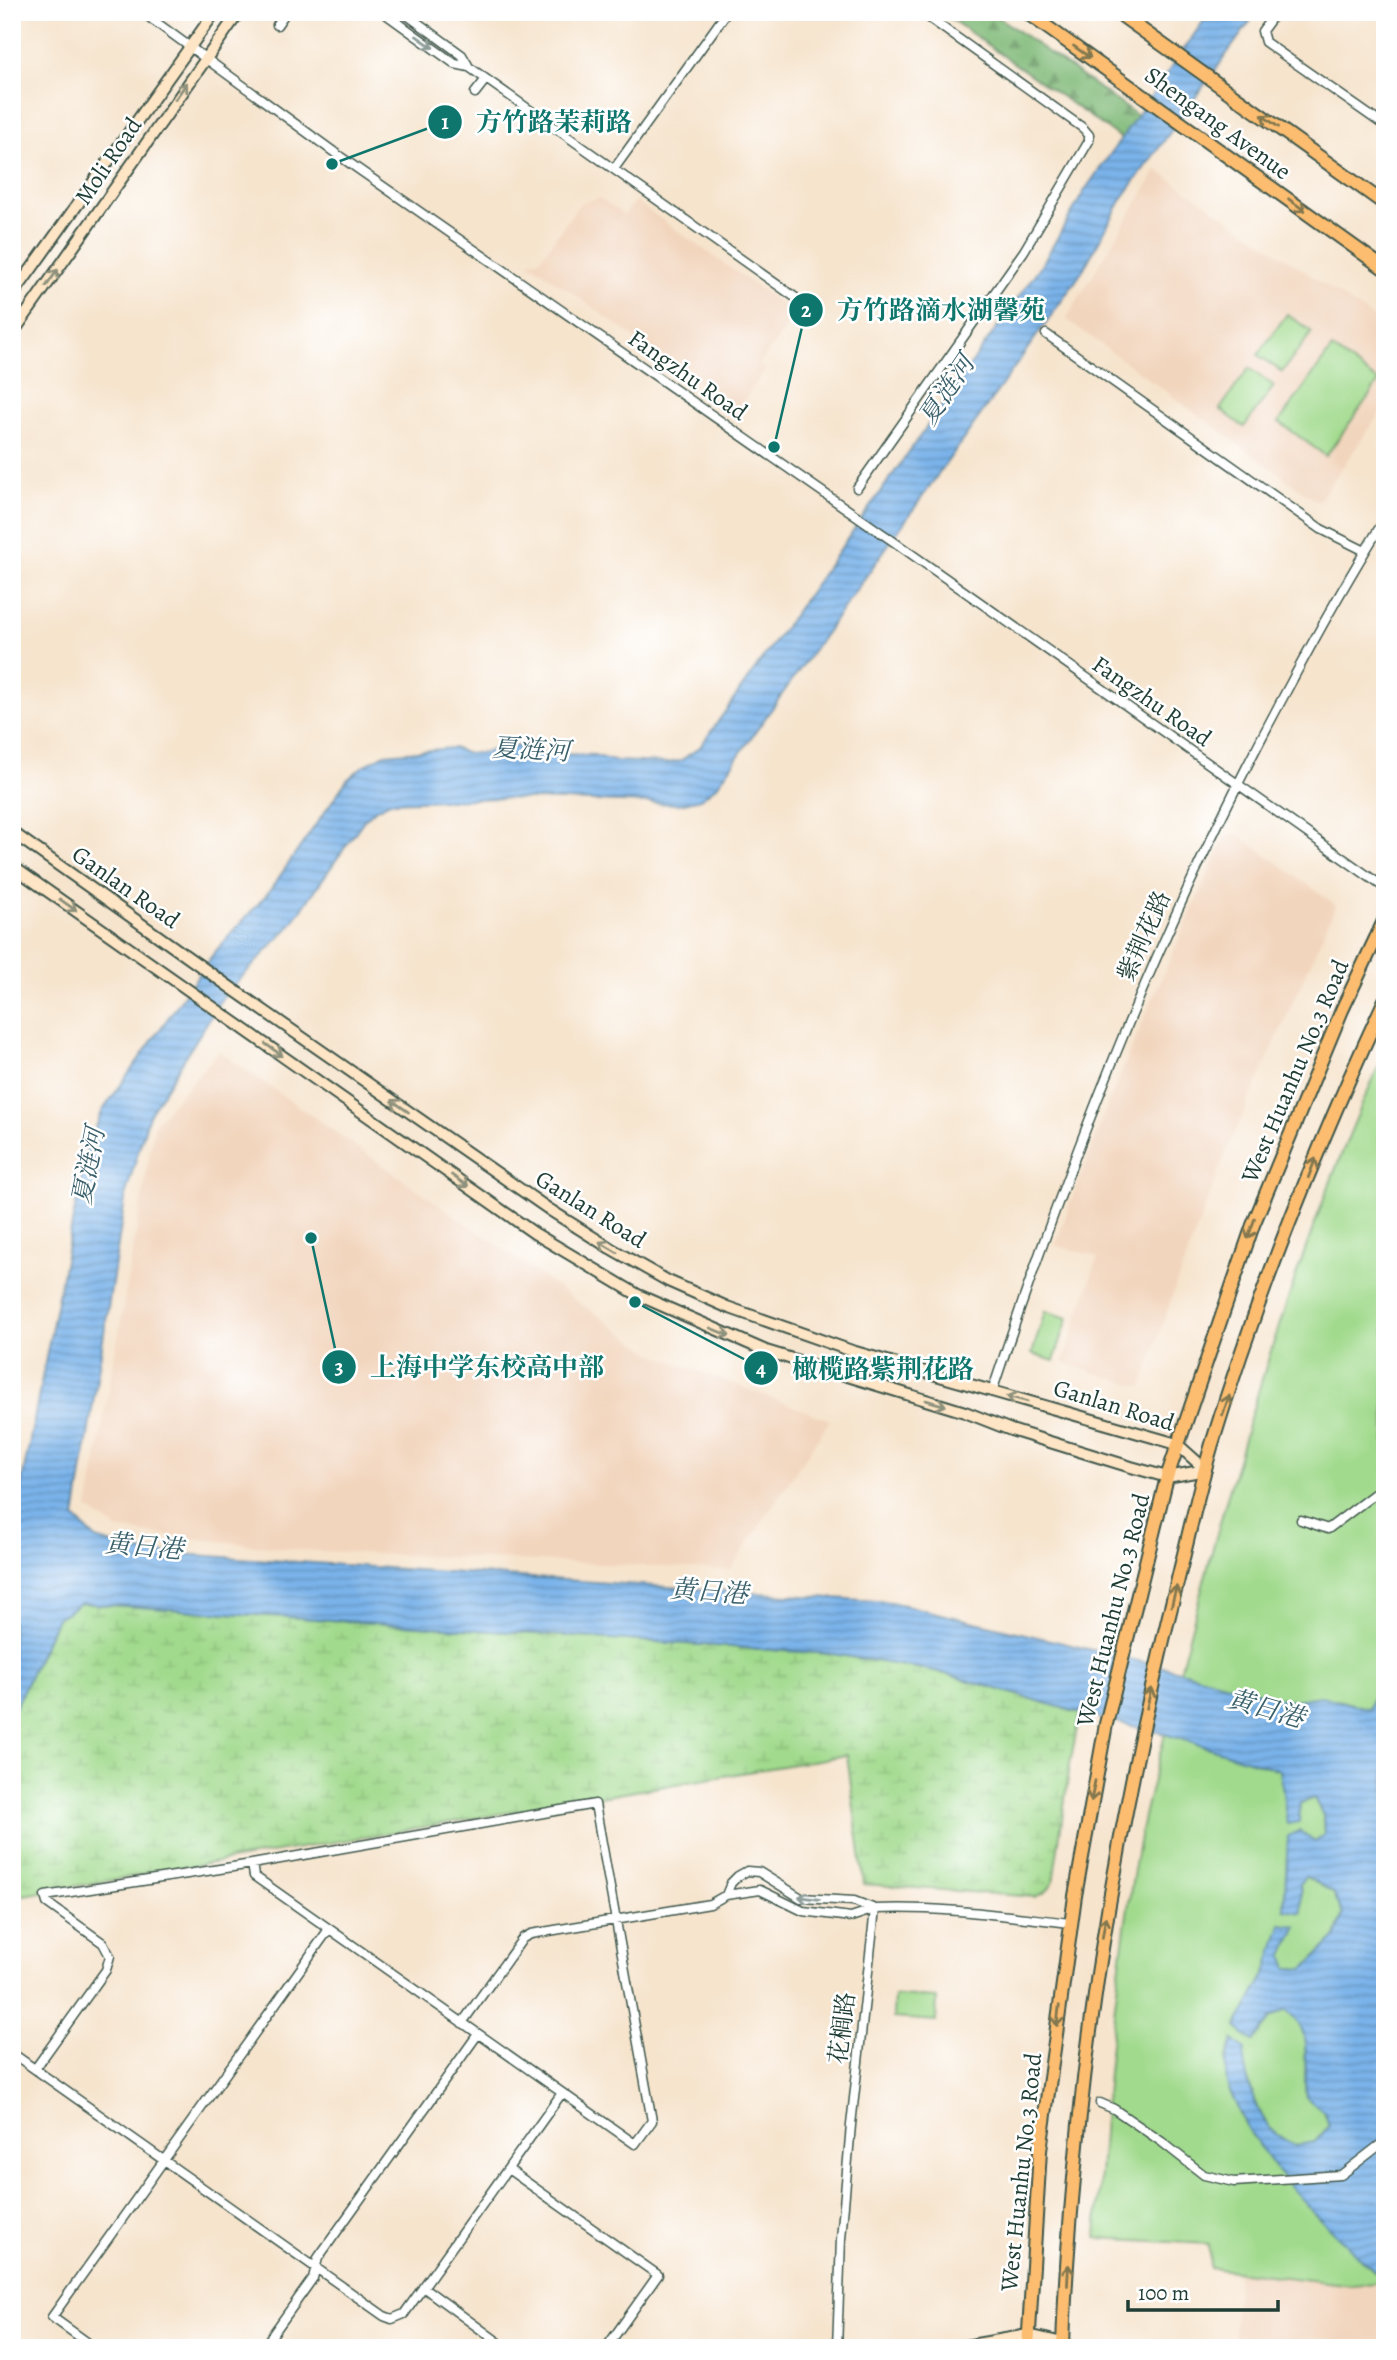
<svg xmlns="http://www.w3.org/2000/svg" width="1397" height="2360" viewBox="0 0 1397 2360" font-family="Alegreya,'Noto Serif SC',serif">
  <defs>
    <pattern id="forest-firs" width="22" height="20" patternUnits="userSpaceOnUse" patternTransform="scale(1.75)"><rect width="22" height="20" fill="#80ba78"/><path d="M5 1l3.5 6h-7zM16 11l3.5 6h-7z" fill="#689863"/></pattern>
    <pattern id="wetland-marsh" width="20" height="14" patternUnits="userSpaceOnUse" patternTransform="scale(1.75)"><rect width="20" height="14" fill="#a1da8d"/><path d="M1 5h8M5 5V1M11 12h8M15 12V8" fill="none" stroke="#8abc7a"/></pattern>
    <pattern id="water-rules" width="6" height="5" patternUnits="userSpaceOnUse" patternTransform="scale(1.75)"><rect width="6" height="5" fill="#7ab3ea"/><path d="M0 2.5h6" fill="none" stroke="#6393be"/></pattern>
  </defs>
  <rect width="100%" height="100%" fill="#fff"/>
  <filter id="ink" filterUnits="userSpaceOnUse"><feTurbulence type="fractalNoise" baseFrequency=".0143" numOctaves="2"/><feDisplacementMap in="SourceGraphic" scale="14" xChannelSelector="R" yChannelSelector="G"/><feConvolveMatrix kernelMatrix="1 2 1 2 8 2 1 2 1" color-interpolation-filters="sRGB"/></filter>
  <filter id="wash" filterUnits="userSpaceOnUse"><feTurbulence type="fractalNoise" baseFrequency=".00686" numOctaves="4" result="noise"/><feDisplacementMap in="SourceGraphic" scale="28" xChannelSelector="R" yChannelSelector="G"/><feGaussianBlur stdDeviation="1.57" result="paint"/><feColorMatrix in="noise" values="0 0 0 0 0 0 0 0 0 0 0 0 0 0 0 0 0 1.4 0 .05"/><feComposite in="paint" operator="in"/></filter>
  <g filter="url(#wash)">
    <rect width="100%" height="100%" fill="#f6e4cd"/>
    <path fill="#f2d5bd" d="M1157,170L1385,326V406L1318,502L1066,319Z
      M600,198L624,215L635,201L796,314L759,365L765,370L737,410L529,262L540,259L580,203Z
      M1236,833L1336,905L1222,1162L1177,1282L1142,1387L1063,1363L1098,1257L1055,1245L1103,1116L1151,1002L1224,839Z
      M219,1051L653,1354L830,1420L730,1570L299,1550L119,1530L88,1509L155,1123Z
      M1238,2271L1352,2285L1385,2282V2348H1233Z"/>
    <path fill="#a1da8d" stroke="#608c60" stroke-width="2" d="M1287,314L1312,332L1282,372L1258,355Z
      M1332,348L1379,382L1326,456L1279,422Z
      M1249,368L1274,386L1244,427L1220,409Z
      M1385,1053V1656L1370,1709L1321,1696L1290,1701L1180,1671C1235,1461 1294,1250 1385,1053Z
      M1045,1311L1068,1318L1054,1361L1032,1354Z
      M1165,1734L1280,1770L1300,1803L1314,1798L1323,1815L1324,1836L1315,1842L1284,1909L1302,1913L1300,1884L1304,1876L1333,1892L1343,1914L1336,1937L1304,1969L1288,1968L1282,1955L1281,1925L1266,1973L1236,2027L1253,2041L1271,2018L1286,2010C1290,2015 1298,2021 1301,2027C1310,2049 1303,2074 1306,2097L1325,2113L1329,2126L1315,2142L1295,2146C1288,2141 1278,2137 1272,2131C1255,2112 1245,2065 1233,2040L1226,2060L1240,2115L1259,2146L1289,2185L1385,2282L1352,2285L1210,2268L1209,2244L1096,2238C1104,2099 1116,1959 1143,1821C1149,1792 1158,1763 1165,1734Z
      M894,1996L937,1998L936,2021L893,2018Z"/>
    <path fill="url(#forest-firs)" stroke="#507c56" stroke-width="2" d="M941,12H991L1138,116L1122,139Z"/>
    <path fill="url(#wetland-marsh)" stroke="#608c60" stroke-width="2" d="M81,1603L833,1654L935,1671L1080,1713L1070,1764L1053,1883L1046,1892L1035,1897L864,1884L847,1755L12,1897V1714L57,1618Z"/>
    <path fill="url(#water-rules)" stroke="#4c788f" stroke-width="2" d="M1210,12H1257L1122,199L1082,272L717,786L700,799L680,804L500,798L390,802L376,809L364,820L290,926L223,997L149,1115L126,1193L75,1518L96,1539L135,1551L891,1602L1180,1671L1290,1701L1321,1696L1369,1709L1385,1656V2280C1332,2233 1262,2168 1235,2102C1232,2096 1228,2089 1227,2082C1224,2067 1228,2054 1233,2040L1245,2050C1240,2069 1258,2114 1271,2130C1277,2136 1288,2141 1295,2146L1315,2142L1329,2126L1325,2113L1306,2097C1303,2074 1310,2049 1301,2028C1298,2021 1291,2015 1286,2010L1271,2018L1253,2041L1236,2027L1266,1973L1281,1924L1297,1926L1283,1955L1288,1968L1304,1969L1336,1937L1343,1914L1333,1892L1305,1876L1300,1884L1302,1913L1284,1910L1288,1836L1299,1831L1315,1842L1324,1835L1323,1815L1314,1798L1300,1803L1299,1822L1287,1824L1280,1770L1165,1734L1080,1713L935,1671L833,1654L81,1603L57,1618L12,1714V1506L20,1491L87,1147L103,1110L214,953L268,893L347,780L362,767L385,754L453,748L465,753H484L504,744L527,747L536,753L594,755L613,761L667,763L680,761L700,747L1044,261L1085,190Z"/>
  </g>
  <g filter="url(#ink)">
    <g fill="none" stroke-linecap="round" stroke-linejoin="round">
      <defs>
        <path id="street" d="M142,12L338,155L900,546L1385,888
          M383,12L455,64L469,67L486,79L806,305
          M403,12L462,55L469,67
          M1276,12L1262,31L1265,42L1385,126
          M277,25L286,12
          M475,93L486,79
          M614,169L727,12
          M1046,334L1321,529L1365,551
          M857,488L1024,251L1089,141V135L1083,128L921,12
          M992,1392C1071,1153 1161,925 1280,703C1313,641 1347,579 1385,519
          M1301,1520L1328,1529L1385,1486
          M726,1895L731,1883L738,1876L747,1871L759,1872L801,1898L854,1901L875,1909
          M462,2023L523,1938L531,1934L710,1904L726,1895L760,1890L803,1911L851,1917L875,1909
          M12,2053L384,2316L392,2319L404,2314L562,2093
          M35,2069L106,1970L110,1956L103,1943L47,1903L45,1896L252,1864L595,1804L652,2121L635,2144L254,1876L252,1864
          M1100,2103L1114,2109L1162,2142L1204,2175L1234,2182L1341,2175L1385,2141
          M508,2169L658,2275L606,2348
          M423,2287L506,2348
          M95,2348L52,2317L329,1929
          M263,2348L313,2278L318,2258L478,2034
          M837,2348L841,2239L851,2125L875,1909C940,1906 1006,1916 1070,1923"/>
        <path id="secondary" d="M12,296L215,12
          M12,334L239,12
          M12,832L234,990L550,1210L610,1248L668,1281L727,1307L852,1351L1177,1444L1206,1470
          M12,866L534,1233L638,1295L766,1351L965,1412L1011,1430L1131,1467L1167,1477L1206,1470
          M953,2348L1028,2335L1063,2343"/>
        <path id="primary" d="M1026,12L1385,269
          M1117,12L1385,204
          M1028,2348L1040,2151L1075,1896L1106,1724L1167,1477L1253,1225L1342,1010L1385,919
          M1063,2348C1065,2273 1072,2198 1079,2124C1098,1940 1131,1766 1176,1587C1188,1539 1198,1491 1212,1444C1258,1292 1318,1144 1385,1000"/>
      </defs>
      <use href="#street" stroke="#3f564b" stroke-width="11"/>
      <use href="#secondary" stroke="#3f564b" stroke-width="14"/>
      <use href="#primary" stroke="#3f564b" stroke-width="16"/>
      <use href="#street" stroke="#fff" stroke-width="8"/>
      <use href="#secondary" stroke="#fee5c5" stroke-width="10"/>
      <use href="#primary" stroke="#fcbd6f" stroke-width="12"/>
    </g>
    <defs><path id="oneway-shaft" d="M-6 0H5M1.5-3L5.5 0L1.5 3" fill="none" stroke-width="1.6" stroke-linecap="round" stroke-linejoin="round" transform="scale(1.75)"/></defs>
    <g stroke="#8f9e9a">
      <use href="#oneway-shaft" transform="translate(425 42) rotate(35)"/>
      <use href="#oneway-shaft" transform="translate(809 1898) rotate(-172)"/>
    </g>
    <g stroke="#82774f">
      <use href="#oneway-shaft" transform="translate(1082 52) rotate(35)"/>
      <use href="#oneway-shaft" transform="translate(1270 121) rotate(-144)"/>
      <use href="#oneway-shaft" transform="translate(1297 205) rotate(36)"/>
      <use href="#oneway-shaft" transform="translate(1312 1168) rotate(-69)"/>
      <use href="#oneway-shaft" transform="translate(1251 1229) rotate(110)"/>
      <use href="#oneway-shaft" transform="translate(1226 1405) rotate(-71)"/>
      <use href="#oneway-shaft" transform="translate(1174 1596) rotate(-76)"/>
      <use href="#oneway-shaft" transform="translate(1149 1698) rotate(-77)"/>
      <use href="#oneway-shaft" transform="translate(1093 1791) rotate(101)"/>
      <use href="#oneway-shaft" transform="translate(1104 1927) rotate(-81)"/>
      <use href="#oneway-shaft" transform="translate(1058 2016) rotate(97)"/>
      <use href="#oneway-shaft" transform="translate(1068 2275) rotate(-87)"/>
    </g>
    <g stroke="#8e917c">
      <use href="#oneway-shaft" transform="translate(181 91) rotate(-55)"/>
      <use href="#oneway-shaft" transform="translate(52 278) rotate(-55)"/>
      <use href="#oneway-shaft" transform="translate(68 905) rotate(35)"/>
      <use href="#oneway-shaft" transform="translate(274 1050) rotate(35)"/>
      <use href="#oneway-shaft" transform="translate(400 1106) rotate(-145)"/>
      <use href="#oneway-shaft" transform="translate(460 1181) rotate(35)"/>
      <use href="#oneway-shaft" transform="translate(608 1247) rotate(-149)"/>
      <use href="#oneway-shaft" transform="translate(720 1332) rotate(22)"/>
      <use href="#oneway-shaft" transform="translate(1017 1399) rotate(-165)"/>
      <use href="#oneway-shaft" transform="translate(936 1403) rotate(16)"/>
    </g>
  </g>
  <g text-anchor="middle" stroke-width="5" stroke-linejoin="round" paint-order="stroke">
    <g font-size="24" fill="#1f3d34" stroke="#fff">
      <text transform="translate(1218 123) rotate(36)" y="8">Shengang Avenue</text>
      <text transform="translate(108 161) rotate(-56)" y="8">Moli Road</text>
      <text transform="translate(688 375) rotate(35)" y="8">Fangzhu Road</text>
      <text transform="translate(1152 701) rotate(35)" y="8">Fangzhu Road</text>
      <text transform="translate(126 887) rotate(35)" y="8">Ganlan Road</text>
      <text transform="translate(1144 936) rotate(-66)" y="8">紫荆花路</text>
      <text transform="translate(1295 1071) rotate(-67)" y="8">West Huanhu No.3 Road</text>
      <text transform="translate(591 1209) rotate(32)" y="8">Ganlan Road</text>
      <text transform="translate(1114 1405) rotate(17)" y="8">Ganlan Road</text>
      <text transform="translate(1113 1610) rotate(-76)" y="8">West Huanhu No.3 Road</text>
      <text transform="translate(842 2028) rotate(-83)" y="8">花榈路</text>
      <text transform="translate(1021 2172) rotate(-84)" y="8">West Huanhu No.3 Road</text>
    </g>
    <g font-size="26" font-style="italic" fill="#3a606b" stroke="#fff">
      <text transform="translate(946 390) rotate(-56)" y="9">夏涟河</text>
      <text transform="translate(531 749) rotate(3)" y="9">夏涟河</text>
      <text transform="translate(88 1166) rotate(-79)" y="9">夏涟河</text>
      <text transform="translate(144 1546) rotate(5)" y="9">黄日港</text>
      <text transform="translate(709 1591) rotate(4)" y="9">黄日港</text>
      <text transform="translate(1266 1708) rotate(16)" y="9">黄日港</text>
    </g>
  </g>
  <path fill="none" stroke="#0f766e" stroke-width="2.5" d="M332 164L445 122M774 447L806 310M311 1238L339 1367M635 1302L761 1368"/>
  <g fill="#0f766e" stroke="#fff" stroke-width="2.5">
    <circle cx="332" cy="164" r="7"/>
    <circle cx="774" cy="447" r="7"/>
    <circle cx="311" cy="1238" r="7"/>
    <circle cx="635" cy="1302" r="7"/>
    <circle cx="445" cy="122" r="18"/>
    <circle cx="806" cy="310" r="18"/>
    <circle cx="339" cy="1367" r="18"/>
    <circle cx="761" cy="1368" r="18"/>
  </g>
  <g font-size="21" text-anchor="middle" font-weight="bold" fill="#fff">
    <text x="445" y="129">1</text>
    <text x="806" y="317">2</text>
    <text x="339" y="1374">3</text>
    <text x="761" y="1376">4</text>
  </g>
  <g font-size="26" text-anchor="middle" font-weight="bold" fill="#0f766e" stroke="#fff" stroke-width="5" stroke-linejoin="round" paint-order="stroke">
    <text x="554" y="131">方竹路茉莉路</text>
    <text x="941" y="319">方竹路滴水湖馨苑</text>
    <text x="487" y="1376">上海中学东校高中部</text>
    <text x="883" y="1378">橄榄路紫荆花路</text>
  </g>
  <rect width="1397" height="2360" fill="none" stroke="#fff" stroke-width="42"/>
  <path d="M1128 2300v10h150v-10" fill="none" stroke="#1f3d34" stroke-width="3.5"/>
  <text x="1138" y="2300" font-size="21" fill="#1f3d34" stroke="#ffffff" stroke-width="5" paint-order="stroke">100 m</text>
</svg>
